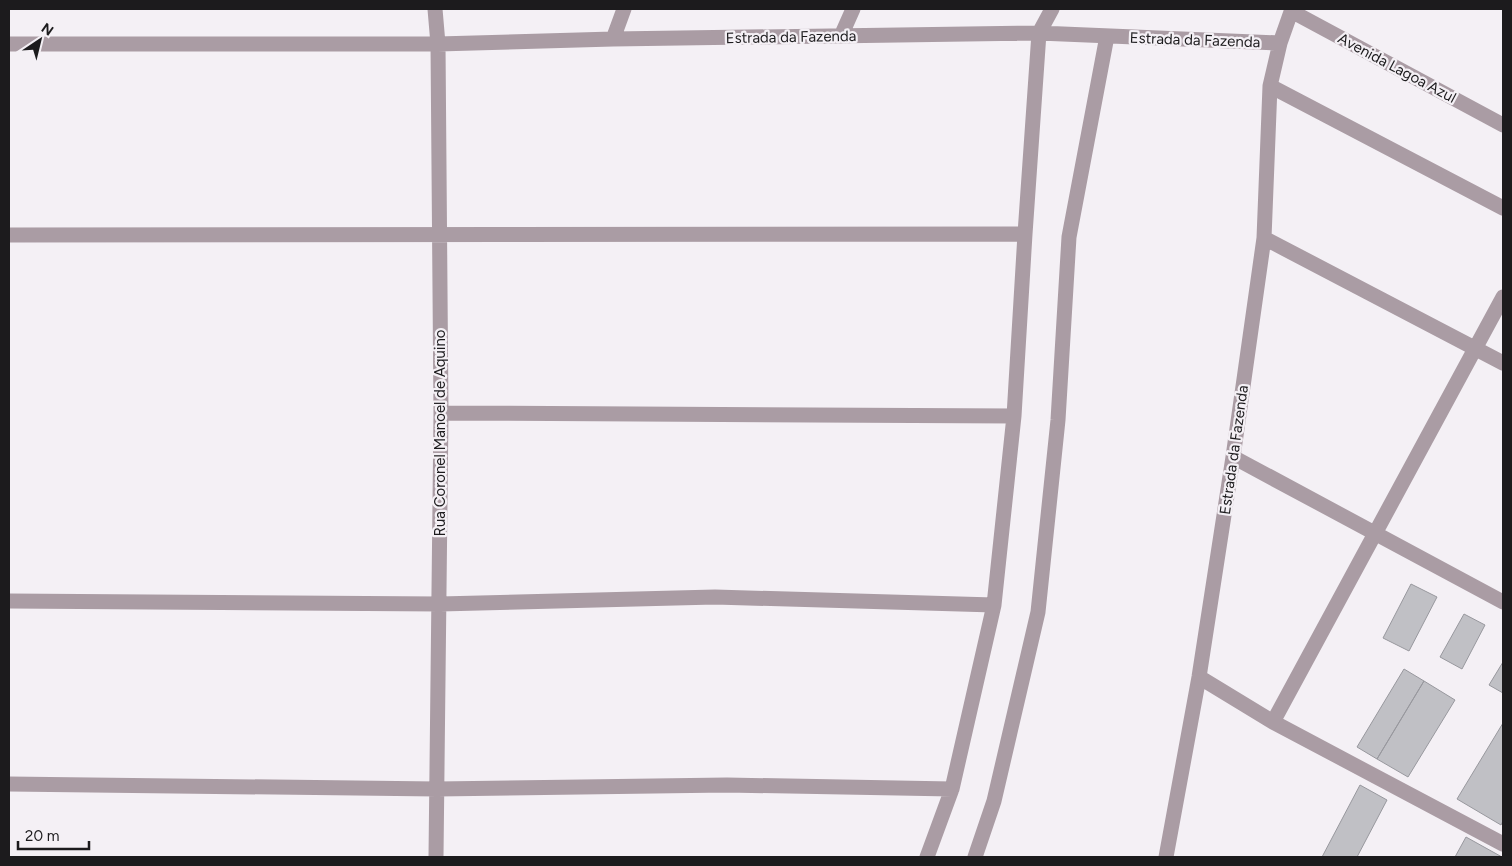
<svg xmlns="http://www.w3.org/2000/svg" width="1512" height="866" viewBox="0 0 1512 866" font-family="Figtree,sans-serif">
  <rect width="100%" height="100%" fill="#f4f0f5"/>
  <path fill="#c0c0c5" stroke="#98989e" d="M1411,584L1437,597L1409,651L1383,638Z
    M1464,614L1485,625L1462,669L1440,657Z
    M1503,662V693L1489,685Z
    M1404,669L1424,681L1377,759L1357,747Z
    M1424,681L1455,700L1408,777L1377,759Z
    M1503,723V821L1501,825L1457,799Z
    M1360,785L1387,800L1357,857H1322Z
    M1466,837L1502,857H1455Z"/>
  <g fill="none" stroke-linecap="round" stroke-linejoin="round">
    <path stroke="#aa9ca4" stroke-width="15" d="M435,9L438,44L441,413L436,857
      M1291,11L1503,125
      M841,36L853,9
      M613,39L624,9
      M9,44H438L613,39L1039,33L1280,43
      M1270,86L1503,208
      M9,235L1025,234
      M1264,238L1503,363
      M441,413L1014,416
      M1233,457L1503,602
      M9,601L440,604L715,597L994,605
      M1199,677L1273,722L1503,844
      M1273,722L1503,297
      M9,784L437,789L727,785L952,789
      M927,857L952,789L994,605L1014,416L1025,234L1039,33L1052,9
      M975,857L994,801L1038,612L1058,420L1069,237L1107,36
      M1166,857L1199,677L1233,457L1264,238L1270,86L1280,43L1292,9"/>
  </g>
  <g text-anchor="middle" stroke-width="4.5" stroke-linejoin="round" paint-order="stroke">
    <g font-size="15" fill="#1c1b1d" stroke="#f4f0f5">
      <text transform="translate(791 37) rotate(-1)" y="5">Estrada da Fazenda</text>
      <text transform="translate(1195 40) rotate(2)" y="5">Estrada da Fazenda</text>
      <text transform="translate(1397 68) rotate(28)" y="5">Avenida Lagoa Azul</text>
      <text transform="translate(440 433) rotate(-90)" y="5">Rua Coronel Manoel de Aquino</text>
      <text transform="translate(1234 450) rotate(-82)" y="5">Estrada da Fazenda</text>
    </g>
  </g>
  <rect width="1512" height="866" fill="none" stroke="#1c1b1d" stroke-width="20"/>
  <g transform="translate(40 40) rotate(35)" stroke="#f4f0f5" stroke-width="4" paint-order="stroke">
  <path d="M0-4L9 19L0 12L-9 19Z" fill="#1c1b1d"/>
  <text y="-8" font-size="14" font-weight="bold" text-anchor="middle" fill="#1c1b1d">N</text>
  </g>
  <path d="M18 841v8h71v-8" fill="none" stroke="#1c1b1d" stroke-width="2.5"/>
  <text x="25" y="841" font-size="15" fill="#1c1b1d" stroke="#f4f0f5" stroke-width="4" paint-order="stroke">20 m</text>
</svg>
